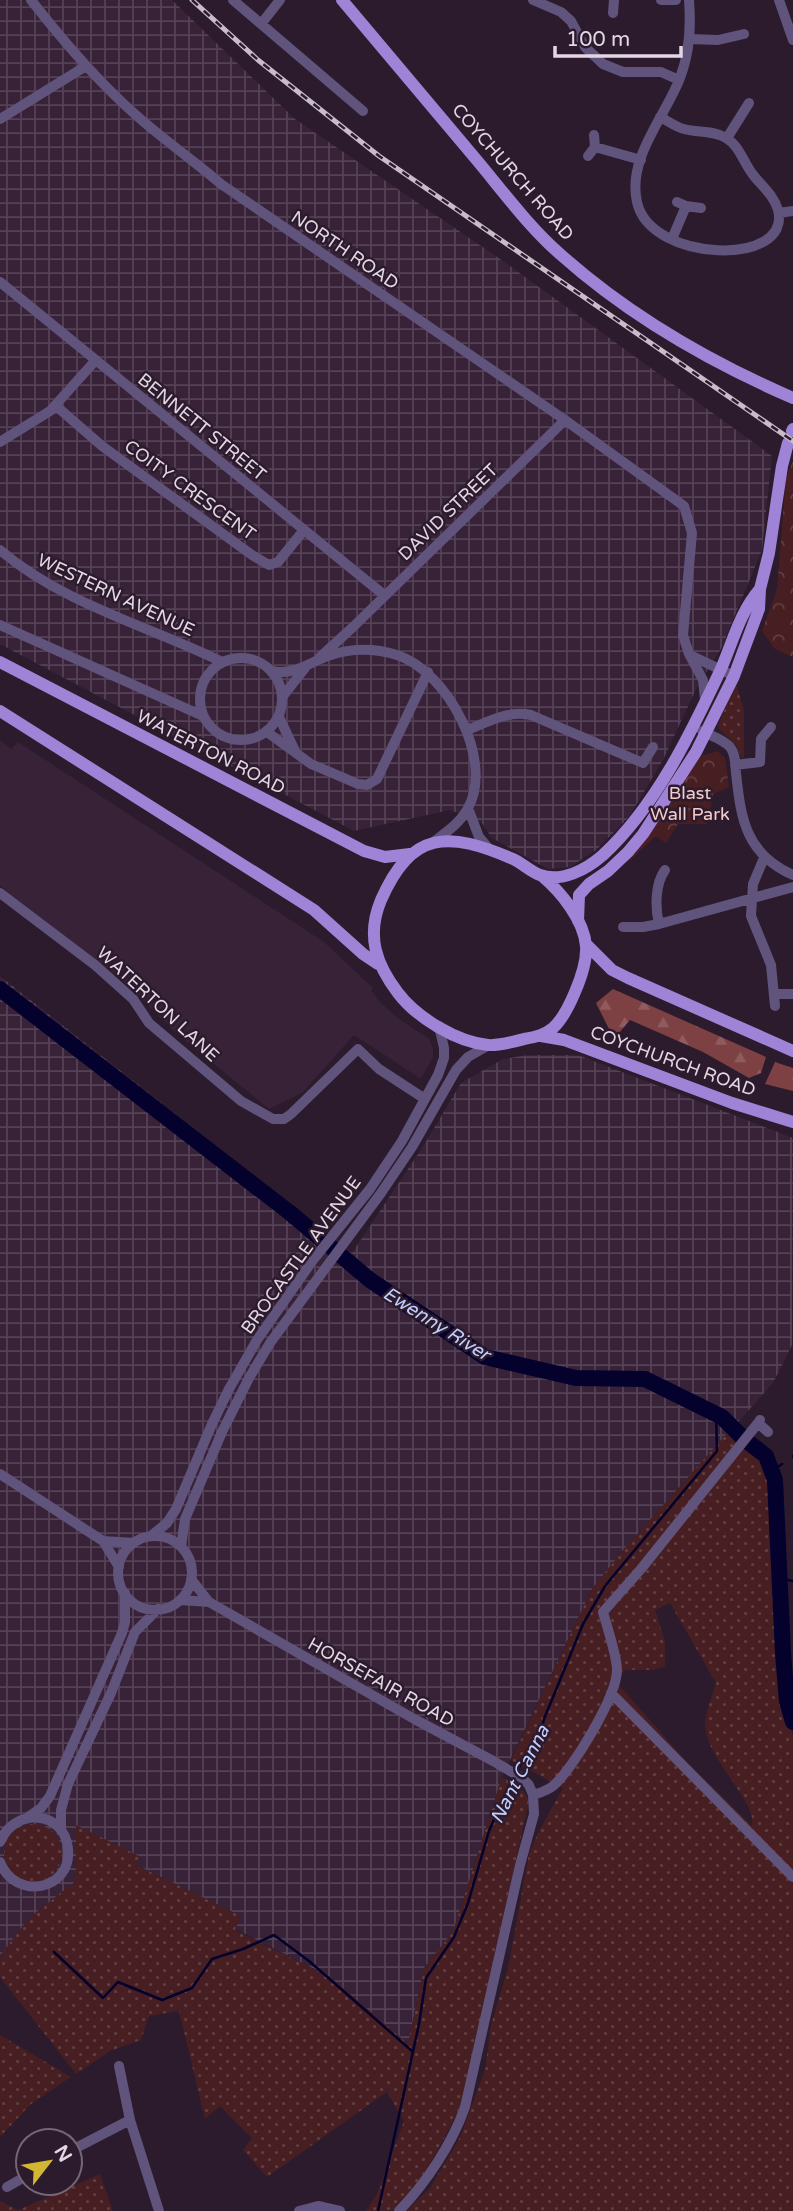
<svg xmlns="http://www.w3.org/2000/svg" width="793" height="2211" viewBox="0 0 793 2211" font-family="'Varela Round',sans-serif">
  <defs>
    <pattern id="industrial-grid" width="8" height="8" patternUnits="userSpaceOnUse" patternTransform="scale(1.75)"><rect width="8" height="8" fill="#382238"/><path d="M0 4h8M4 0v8" fill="none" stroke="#554155"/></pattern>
    <pattern id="grass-dots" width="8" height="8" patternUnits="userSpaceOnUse" patternTransform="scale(1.75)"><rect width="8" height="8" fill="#471e21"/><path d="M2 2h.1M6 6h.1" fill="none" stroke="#613e41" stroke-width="1.8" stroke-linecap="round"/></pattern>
    <pattern id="forest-firs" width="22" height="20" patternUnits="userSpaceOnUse" patternTransform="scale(1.75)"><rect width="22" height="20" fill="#7d4043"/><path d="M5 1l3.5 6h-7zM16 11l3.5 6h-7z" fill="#8f5b5e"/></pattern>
    <pattern id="park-crowns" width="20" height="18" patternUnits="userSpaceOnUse" patternTransform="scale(1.75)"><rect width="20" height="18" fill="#471e21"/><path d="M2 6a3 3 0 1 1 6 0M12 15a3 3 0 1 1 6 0" fill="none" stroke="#613e41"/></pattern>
  </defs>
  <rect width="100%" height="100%" fill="#2c1b2d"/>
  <path fill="#382238" d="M0,740L11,749L18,742L324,942L373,988L371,990L379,1001L396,1017L429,1039L433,1048V1057L421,1079L354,1035L302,1093L269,1109L175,1032L120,978L0,886Z"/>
  <path fill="url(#industrial-grid)" d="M0,0H172L295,119L506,263L772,456L762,550L721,649L697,687L664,758L629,817L596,850L570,867L548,869L492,838L482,823L450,810L354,831L0,644Z
    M0,976L352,1253L424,1145L461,1083L503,1059L528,1055H578L793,1138L792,1345L773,1383L625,1548L592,1589L502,1777L453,1932L424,1968L408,2044L330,1977L235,1929L241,1916L136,1865L141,1858L76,1826V1881L29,1918L0,1956Z"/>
  <path fill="url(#grass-dots)" fill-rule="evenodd" d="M736,684L744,710V758L741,757C735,736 722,738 718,725Z
    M729,1431C750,1450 766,1457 772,1486L780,1695L793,1736V2211H406L430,2188L460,2137L485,2070L491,2025L508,1968L529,1854L538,1833L563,1788L511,1760L592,1589L625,1548ZM670,1603L716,1683C713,1695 705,1712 705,1725C706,1759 758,1802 752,1826L686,1761L616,1682L625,1670H653L665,1666V1641L655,1610Z
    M502,1777L521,1787L529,1801L462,2101C454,2122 412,2202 394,2210C387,2211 374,2211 366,2211L377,2194L404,2121L387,2092L267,2177L243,2150L252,2138L220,2106L205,2119L179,2011L149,2016L141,2040L110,2051L76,2074L0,1977V1956L29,1918L76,1881V1825L141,1857L136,1865L241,1916L235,1930L330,1977L408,2044L424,1968L453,1932Z
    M4 1853a29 29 0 1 1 58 0a29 29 0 1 1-58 0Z
    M0,2035L71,2077L31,2104L0,2137Z
    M100,2174L113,2211H0V2201L18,2210Z"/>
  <path fill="url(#forest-firs)" d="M613,989L766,1057L761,1073L749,1078L703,1052L630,1020L614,1039L596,1003Z
    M775,1062L793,1068V1091L765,1084Z"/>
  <path fill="url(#park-crowns)" d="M793,461V657L775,649L762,631L777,589L786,478Z
    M717,751L725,758L729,787L713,794L707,824H678L666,843L656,836L629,861L627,860L698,757Z"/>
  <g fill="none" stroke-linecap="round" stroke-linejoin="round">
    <path stroke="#04022d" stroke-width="2.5" d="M793,1457V1456
      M772,1471L782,1464
      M781,1579L793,1581
      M516,1771L538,1742L544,1719L583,1624L605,1586L717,1451L716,1412
      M54,1952L103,1998L118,1982L162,2000L192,1988L212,1959L243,1949L274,1935L309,1961L412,2051
      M378,2211L419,2024L426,1978L454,1937L468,1903L489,1831L513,1777"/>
    <path stroke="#04022d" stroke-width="16" d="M0,989L289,1212L370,1280L485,1357L576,1378L645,1379L722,1417L744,1439L766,1456L775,1480L783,1653L787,1701L793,1722"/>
    <path stroke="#60537c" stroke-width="10" d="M31,0C63,41 97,81 137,116C164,140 193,160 221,184L565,420L684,506L692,533L683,635L689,654L703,680L705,699
      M233,0L363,111
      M533,0L561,12L571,21L585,47L603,64L623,72H661L679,80
      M661,0H676
      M779,0L793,40
      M613,13L614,0
      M261,24L280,0
      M690,39L718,40L744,34
      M660,117C668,121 676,127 684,129C698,133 713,130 726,138C740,146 744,164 754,176C763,187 774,196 778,210C793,267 650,263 637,202C627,158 665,117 680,78C690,52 691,27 689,0
      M0,119L86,66
      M727,138L749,103
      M595,147L641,160
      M588,156L595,147L594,135
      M677,202L686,206L701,208
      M779,213L793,211
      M672,239L686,206
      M0,282L384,595
      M55,405L102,446L252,555L269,565L278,562L304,530
      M0,442L50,411L95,361
      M0,550C63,604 149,626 222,662
      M0,625L203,716
      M692,656L734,676
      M200 699a41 41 0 1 1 82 0a41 41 0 1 1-82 0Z
      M319,658L353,627L565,420
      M273,671C293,676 310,662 328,656C350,648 374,648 397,655C447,671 496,761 467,810C459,824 445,833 432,843
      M283,696L305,668
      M279,717L295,751
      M467,730C488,722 508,710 531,715L643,763L653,747
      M702,731C711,736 723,739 730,747C736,754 735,765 736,773C741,820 746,854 793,875
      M267,732L311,764L358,784L367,785L377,779L428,672
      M735,765L760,762L761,739L771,727
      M468,808L479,837L490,850
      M764,858L753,884L751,916L771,965L775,1006
      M0,893L95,965L133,999L149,1023L241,1101L273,1119H284L291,1114L358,1049L379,1069L425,1099
      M659,924C655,907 655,884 665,870
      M623,927H643L659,924L793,887
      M775,994H793
      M760,1420L758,1423L768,1432
      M0,1474L103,1541L119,1567
      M151,1536L167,1523L176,1509L212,1424L229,1389L257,1340L313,1260L370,1189L402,1141L438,1075L444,1058V1048L439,1026
      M118 1573a37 37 0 1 1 74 0a37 37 0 1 1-74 0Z
      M103,1541L134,1543
      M181,1547L185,1519L222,1432L249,1378L270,1343L381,1193L412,1147L456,1070L468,1057L489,1045
      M191,1579L209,1602L416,1720L495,1762L522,1778L529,1785L533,1795L534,1814L520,1865L465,2107C452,2144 426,2183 399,2211
      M180,1600L209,1602
      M611,1693L793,1877
      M533,1795C539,1793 547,1791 553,1786C573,1769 617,1696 617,1670C617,1656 607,1627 603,1612L641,1569L758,1423
      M28,1817L41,1808L50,1796L122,1633L125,1622V1593
      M61,1831V1810L68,1784L111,1693L135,1632L158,1609
      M0,1842C14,1807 65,1810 68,1849C72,1891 15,1901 0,1862
      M119,2066L130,2120L159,2211
      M70,2151L130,2120
      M7,2187L28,2175
      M299,2211L318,2206L340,2211"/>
    <path stroke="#9e83d6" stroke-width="12" d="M342,0C387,53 431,106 475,158C502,190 528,226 560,254C627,314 710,362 793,398
      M792,431L793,429
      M0,662L364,851L385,857L410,854
      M0,711L314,910L363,954L378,964
      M542,876C561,892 584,920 586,946C587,962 581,978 575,992C570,1004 563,1019 553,1028C545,1035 535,1037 524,1039C513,1042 499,1046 488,1045C457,1042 417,1018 398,993C376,964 366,936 381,900C412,830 448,831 513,859C522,863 531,872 540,875C562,883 587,869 603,855C656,806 691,733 721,669C733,641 740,612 760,589
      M578,921L579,895L589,884L608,871L628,852L643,834L696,752L734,676L759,609L760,589L769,553L782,466L788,443
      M586,944L612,970L628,978L793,1051
      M541,1036L564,1040L732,1103L793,1122"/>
    <defs>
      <path id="rail" d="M192,0L258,60L379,156L793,441"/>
    </defs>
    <use href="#rail" stroke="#c9bcc9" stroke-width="5"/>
    <use href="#rail" stroke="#2c1b2d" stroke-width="2.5" stroke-dasharray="8" stroke-linecap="butt"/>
  </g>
  <g text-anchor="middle" stroke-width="5" stroke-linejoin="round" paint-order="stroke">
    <g font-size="18" fill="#e3d7e3" stroke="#2c1b2d">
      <text transform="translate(513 172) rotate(49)" y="6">COYCHURCH ROAD</text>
      <text transform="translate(345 250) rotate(34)" y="6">NORTH ROAD</text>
      <text transform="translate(202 427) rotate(39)" y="6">BENNETT STREET</text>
      <text transform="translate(190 490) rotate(36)" y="6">COITY CRESCENT</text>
      <text transform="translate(448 512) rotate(-44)" y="6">DAVID STREET</text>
      <text transform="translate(116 595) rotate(25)" y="6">WESTERN AVENUE</text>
      <text transform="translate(211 752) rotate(27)" y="6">WATERTON ROAD</text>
      <text transform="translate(158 1004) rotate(43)" y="6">WATERTON LANE</text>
      <text transform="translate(673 1061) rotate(20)" y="6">COYCHURCH ROAD</text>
      <text transform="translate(301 1255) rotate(-54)" y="6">BROCASTLE AVENUE</text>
      <text transform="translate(381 1682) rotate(29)" y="6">HORSEFAIR ROAD</text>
    </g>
    <g font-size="18" fill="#f5cccc" stroke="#2c1b2d">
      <text x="690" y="799">Blast<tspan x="690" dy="21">Wall Park</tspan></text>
    </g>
    <g font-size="19" font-style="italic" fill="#c0cefe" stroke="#2c1b2d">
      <text transform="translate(437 1323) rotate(32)" y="7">Ewenny River</text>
      <text transform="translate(519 1774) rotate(-63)" y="7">Nant Canna</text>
    </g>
  </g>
  <g transform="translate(49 2162) rotate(59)"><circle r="33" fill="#2c1b2d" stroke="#756676" stroke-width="2"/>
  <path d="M0-5L12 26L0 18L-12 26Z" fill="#d2b735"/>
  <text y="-10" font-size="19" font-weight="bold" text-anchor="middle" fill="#e3d7e3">N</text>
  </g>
  <path d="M555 46v10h126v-10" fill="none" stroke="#e3d7e3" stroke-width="3.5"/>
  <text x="566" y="46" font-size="21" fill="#e3d7e3" stroke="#2c1b2d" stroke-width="5" paint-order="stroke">100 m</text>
</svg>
